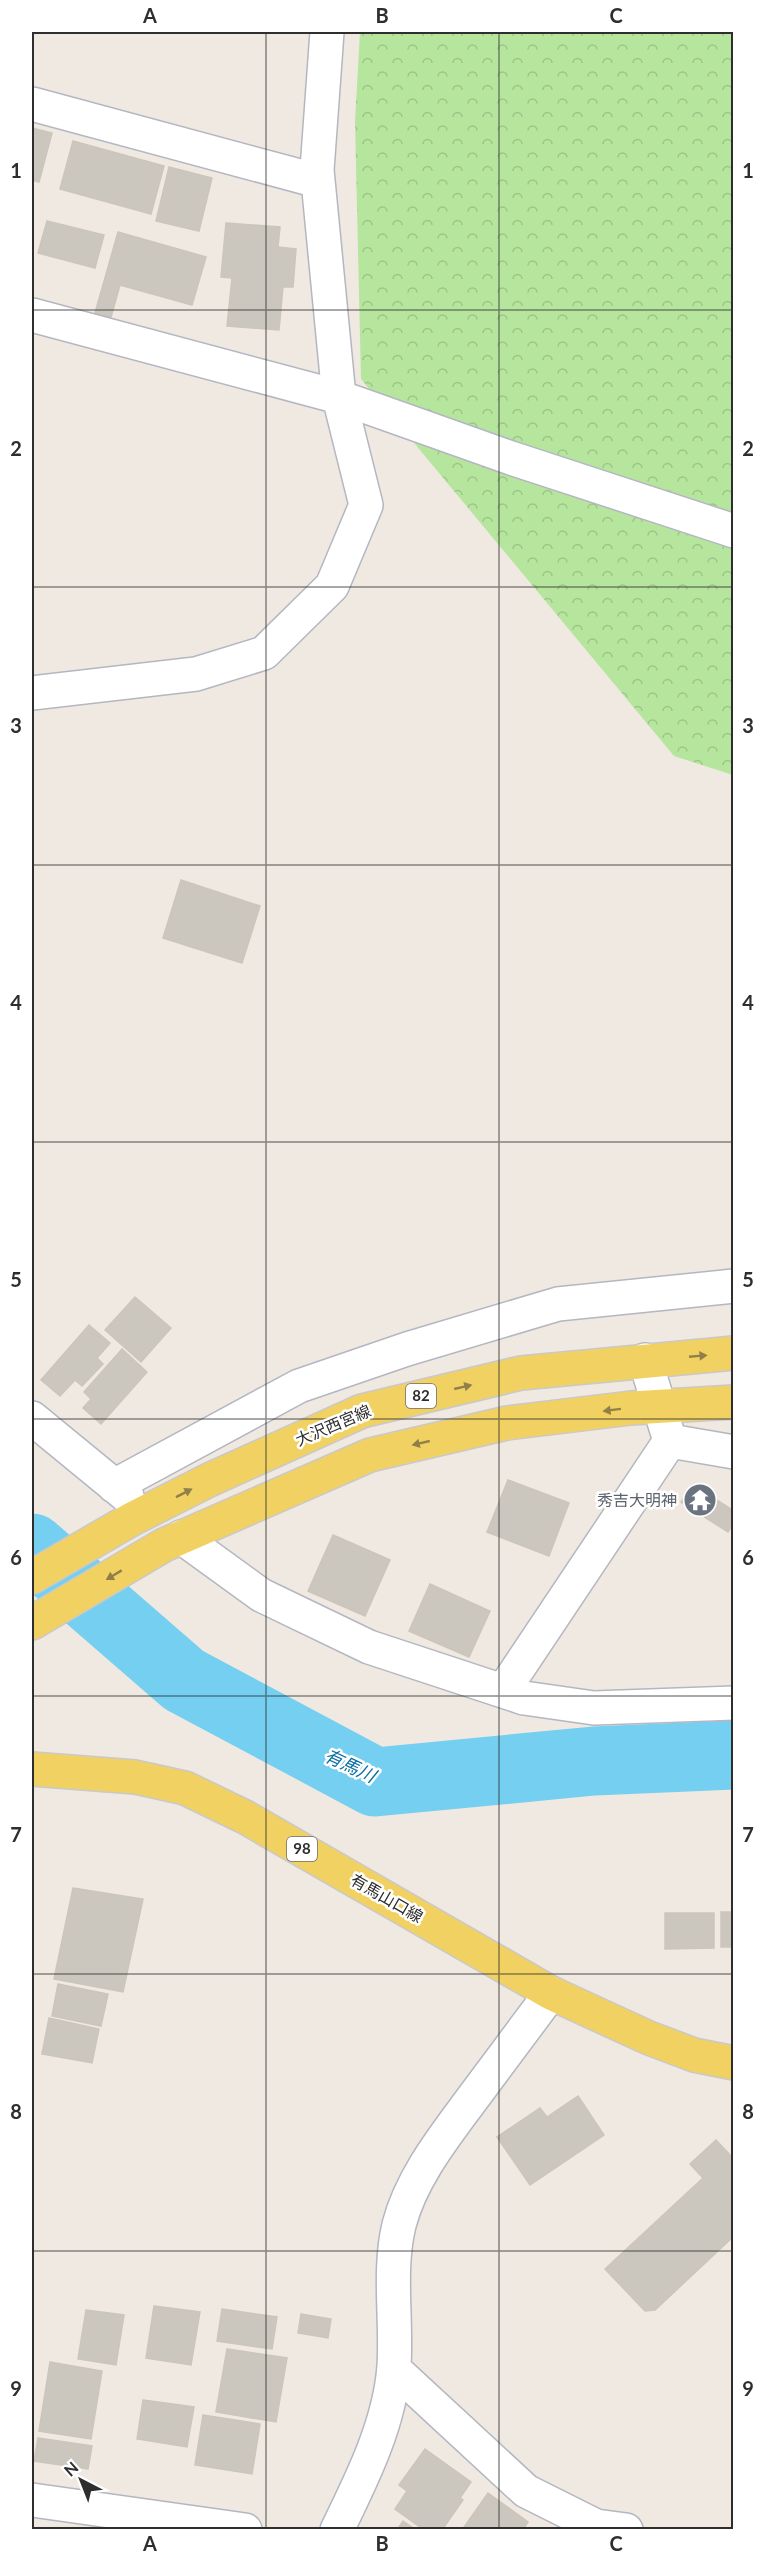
<svg xmlns="http://www.w3.org/2000/svg" width="765" height="2561" viewBox="0 0 765 2561" font-family="Lato,'Noto Sans JP',sans-serif">
  <defs>
    <pattern id="forest-crowns" width="20" height="18" patternUnits="userSpaceOnUse" patternTransform="scale(1.5)"><rect width="20" height="18" fill="#b6e59e"/><path d="M2 6a3 3 0 1 1 6 0M12 15a3 3 0 1 1 6 0" fill="none" stroke="#9dc588"/></pattern>
  </defs>
  <rect width="100%" height="100%" fill="#efe9e1"/>
  <path fill="url(#forest-crowns)" d="M360,32H733V775L674,756L361,379L355,122Z"/>
  <g fill="none" stroke-linecap="round" stroke-linejoin="round">
    <path stroke="#75cff0" stroke-width="69" d="M32,1548L184,1680L375,1782L594,1761L734,1755"/>
  </g>
  <path fill="#cbc7bf" stroke="#cbc5ba" stroke-width="1.5" d="M32,128L52,133L39,182L32,180Z
    M73,141L164,166L151,214L60,189Z
    M169,167L212,178L199,231L156,221Z
    M47,221L104,235L95,268L38,253Z
    M226,223L280,227L278,247L296,249L293,287H283L279,330L227,326L232,278L221,277Z
    M118,232L206,257L192,305L120,285L111,317L95,313Z
    M181,880L260,906L242,963L163,938Z
    M135,1297L171,1328L141,1362L105,1330Z
    M89,1325L110,1343L97,1358L103,1364L82,1386L75,1380L60,1396L41,1380Z
    M122,1349L147,1372L101,1424L83,1408L91,1399L84,1392Z
    M508,1480L569,1503L549,1556L487,1532Z
    M693,1485L734,1511V1522L728,1532L681,1502Z
    M333,1535L390,1560L365,1616L308,1591Z
    M430,1584L490,1611L469,1657L409,1631Z
    M73,1888L143,1899L123,1992L54,1979Z
    M721,1912H734V1947H721Z
    M665,1913H714V1948L665,1949Z
    M58,1984L108,1994L101,2026L52,2016Z
    M49,2018L99,2029L92,2063L42,2054Z
    M578,2096L604,2135L530,2185L497,2137L540,2108L547,2117Z
    M716,2140L734,2159V2236L655,2310L645,2311L605,2269L703,2178L690,2164Z
    M154,2306L200,2312L191,2365L146,2358Z
    M222,2309L277,2317L272,2349L217,2341Z
    M86,2310L124,2315L116,2365L78,2359Z
    M301,2314L331,2319L328,2338L298,2333Z
    M227,2349L287,2358L276,2422L216,2412Z
    M50,2362L102,2371L91,2439L39,2431Z
    M143,2400L194,2407L187,2447L137,2439Z
    M203,2415L260,2424L252,2474L195,2465Z
    M38,2438L92,2446L88,2469L34,2461Z
    M425,2449L471,2482L460,2498L463,2500L442,2530H424L395,2509L407,2491L399,2485Z
    M488,2493L528,2522L523,2530H462Z
    M403,2521L416,2530H397Z"/>
  <g fill="none" stroke-linecap="round" stroke-linejoin="round">
    <defs>
      <path id="minor" d="M32,104L318,181
        M32,315L339,397L511,458L734,531
        M32,693L196,674L264,653L332,586L366,505L339,397L317,170L327,32
        M32,1418L127,1496
        M670,1441L734,1452
        M114,1486L299,1386L407,1349L558,1304L734,1286
        M181,1537L261,1595L369,1647L524,1698L594,1708L734,1703
        M503,1691L670,1441L645,1360
        M394,2369L526,2491L596,2526L594,2530
        M32,2500L245,2530
        M596,2526L626,2530
        M337,2530C362,2479 390,2423 394,2366C397,2320 388,2270 399,2225C411,2178 444,2137 472,2099C498,2064 525,2028 551,1993"/>
      <path id="major" d="M32,1577L132,1519L209,1480L362,1411L521,1373L734,1353
        M32,1623L164,1545L370,1455L507,1423L631,1408L734,1402
        M32,1769L135,1777L185,1788L245,1817L551,1993L649,2038L694,2055L734,2063"/>
    </defs>
    <use href="#minor" stroke="#b4b7c1" stroke-width="36"/>
    <use href="#major" stroke="#c9c9c9" stroke-width="36"/>
    <use href="#minor" stroke="#fff" stroke-width="33"/>
    <use href="#major" stroke="#f2d163" stroke-width="33"/>
  </g>
  <defs><path id="oneway-solid" d="M-6-.8H1V-3.2L6.5 0L1 3.2V.8H-6Z" transform="scale(1.5)"/></defs>
  <g fill="#908048">
    <use href="#oneway-solid" transform="translate(698 1356) rotate(-5)"/>
    <use href="#oneway-solid" transform="translate(463 1387) rotate(-13)"/>
    <use href="#oneway-solid" transform="translate(612 1410) rotate(173)"/>
    <use href="#oneway-solid" transform="translate(421 1443) rotate(167)"/>
    <use href="#oneway-solid" transform="translate(184 1493) rotate(-27)"/>
    <use href="#oneway-solid" transform="translate(114 1575) rotate(149)"/>
  </g>
  <path fill="none" stroke="#2e2e2e" stroke-width="1.5" stroke-opacity="0.55" d="M266,32V2530M499,32V2530M32,310H734M32,587H734M32,865H734M32,1142H734M32,1419H734M32,1696H734M32,1974H734M32,2251H734"/>
  <defs>
    <symbol id="temple-disc" viewBox="-11 -11 22 22"><circle r="9.5" fill="#6b7280" stroke="#fff"/><path d="M0-6L5-2H3V0L6.5 2.5H4V6H1.5V3h-3V6H-4V2.5H-6.5L-3 0V-2H-5Z" fill="#fff"/></symbol>
  </defs>
  <g fill-rule="evenodd">
    <use href="#temple-disc" x="681" y="1481" width="38" height="38"/>
  </g>
  <g text-anchor="middle" stroke-width="5" stroke-linejoin="round" paint-order="stroke">
    <g fill="#fff" stroke="#6d6d6d" stroke-width="1.5">
      <rect x="406" y="1384" width="30" height="24" rx="4.5"/>
      <rect x="287" y="1837" width="30" height="24" rx="4.5"/>
    </g>
    <g font-size="15" font-weight="bold" fill="#2e2e2e">
      <text x="421" y="1401">82</text>
      <text x="302" y="1854">98</text>
    </g>
    <g font-size="16" fill="#2e2e2e" stroke="#fff">
      <text transform="translate(333 1425) rotate(-23)" y="6">大沢西宮線</text>
      <text transform="translate(387 1898) rotate(30)" y="6">有馬山口線</text>
    </g>
    <g font-size="16" fill="#5b616d" stroke="#fff" text-anchor="end">
      <text x="677" y="1506">秀吉大明神</text>
    </g>
    <g font-size="18" font-style="italic" fill="#0d6fa3" stroke="#fff">
      <text transform="translate(350 1766) rotate(25)" y="6">有馬川</text>
    </g>
  </g>
  <rect width="765" height="2561" fill="none" stroke="#ffffff" stroke-width="66"/>
  <g transform="translate(81 2480) rotate(318)" stroke="#ffffff" stroke-width="4.5" paint-order="stroke">
  <path d="M0-4.5L10 22L0 15L-10 22Z" fill="#2e2e2e"/>
  <text y="-9" font-size="16" font-weight="bold" text-anchor="middle" fill="#2e2e2e">N</text>
  </g>
  <rect x="33" y="33" width="699" height="2495" fill="none" stroke="#2e2e2e" stroke-width="2"/>
  <g font-size="20" text-anchor="middle" font-weight="bold" fill="#2e2e2e">
    <text x="150" y="23">A</text>
    <text x="382" y="23">B</text>
    <text x="616" y="23">C</text>
    <text x="16" y="178">1</text>
    <text x="748" y="178">1</text>
    <text x="16" y="456">2</text>
    <text x="748" y="456">2</text>
    <text x="16" y="733">3</text>
    <text x="748" y="733">3</text>
    <text x="16" y="1010">4</text>
    <text x="748" y="1010">4</text>
    <text x="16" y="1287">5</text>
    <text x="748" y="1287">5</text>
    <text x="16" y="1565">6</text>
    <text x="748" y="1565">6</text>
    <text x="16" y="1842">7</text>
    <text x="748" y="1842">7</text>
    <text x="16" y="2119">8</text>
    <text x="748" y="2119">8</text>
    <text x="16" y="2396">9</text>
    <text x="748" y="2396">9</text>
    <text x="150" y="2551">A</text>
    <text x="382" y="2551">B</text>
    <text x="616" y="2551">C</text>
  </g>
</svg>
